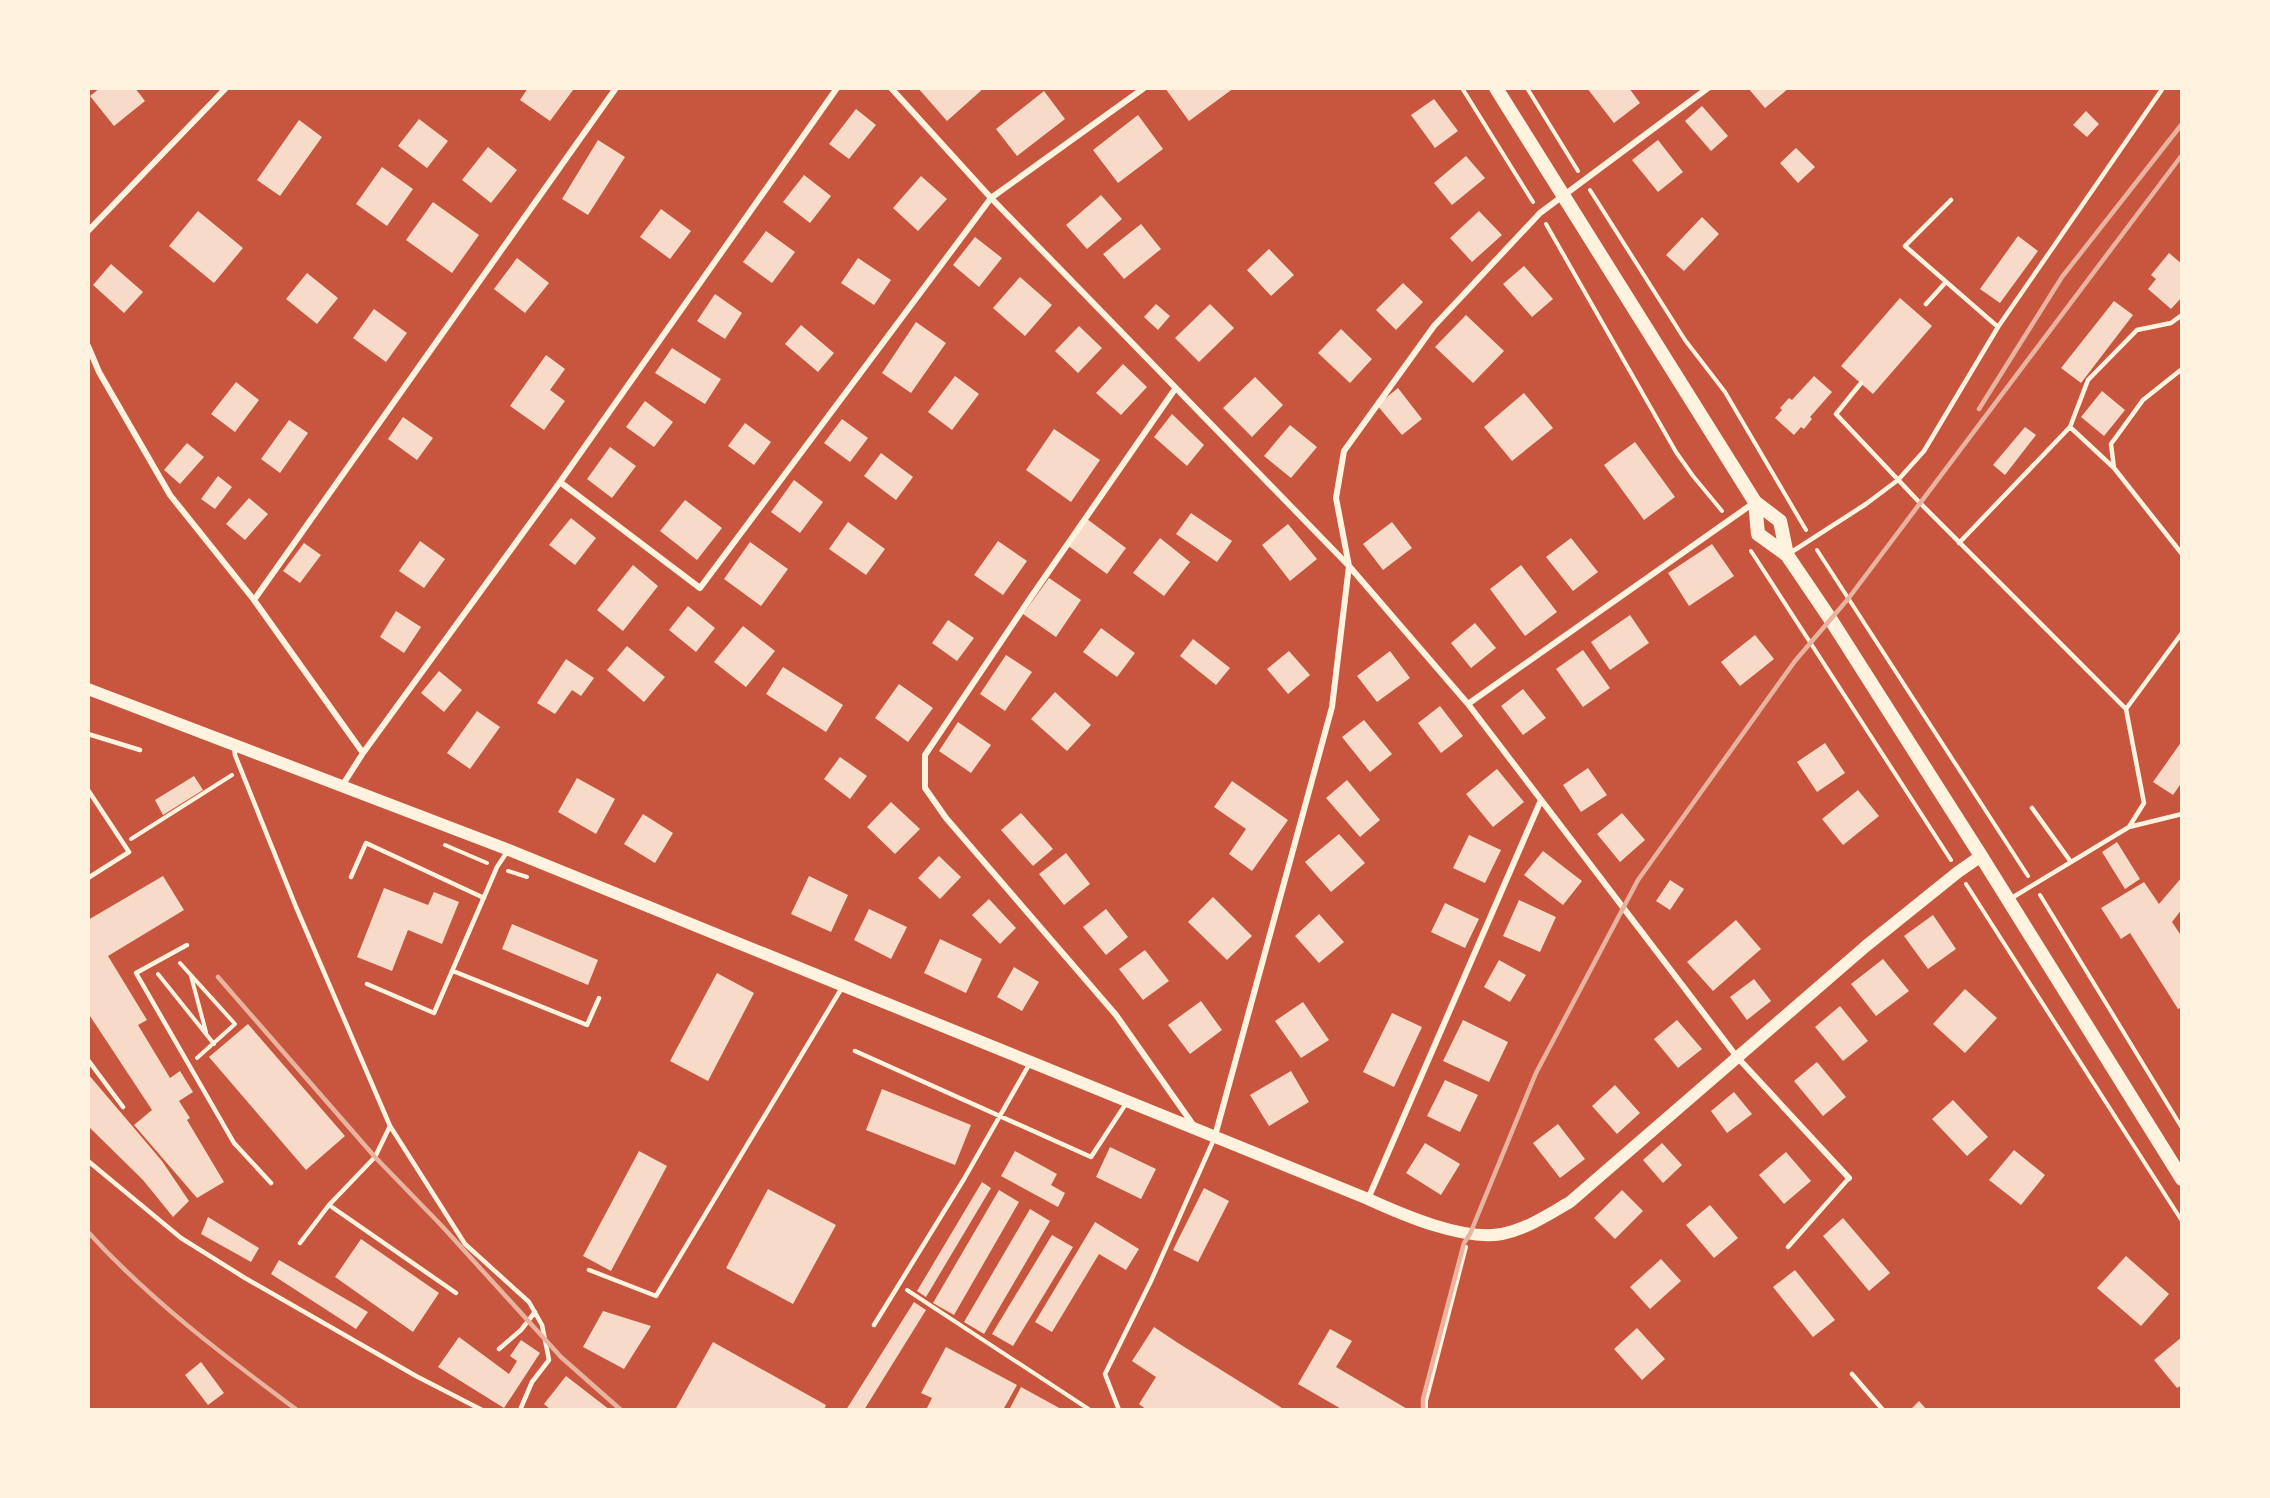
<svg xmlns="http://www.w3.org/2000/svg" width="2270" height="1498" viewBox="0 0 2270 1498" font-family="'Nunito Sans',sans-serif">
  <rect width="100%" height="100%" fill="#c8553d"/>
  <path fill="#f7dbc8" d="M100,88H135L145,101L114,126L90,96Z
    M528,88H570L573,90L550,121L520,100Z
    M918,88H984L947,121Z
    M1165,88H1234L1189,121Z
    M1587,88H1629L1640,103L1614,123Z
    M1748,88H1789L1765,108Z
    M1044,91L1065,119L1017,156L996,129Z
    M1434,99L1458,131L1435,148L1411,115Z
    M1702,106L1728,136L1711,151L1685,121Z
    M856,109L876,125L849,159L829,144Z
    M2086,111L2099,124L2087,137L2073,125Z
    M1138,115L1163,149L1118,183L1093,150Z
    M419,119L448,141L427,168L398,146Z
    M299,120L322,137L280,196L257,180Z
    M598,140L625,157L588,215L562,199Z
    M1658,140L1683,172L1658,192L1632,160Z
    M488,147L517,170L491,203L462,180Z
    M1796,148L1815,167L1798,183L1780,163Z
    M1466,156L1485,178L1452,205L1434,183Z
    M382,167L413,189L387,226L356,204Z
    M804,175L831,196L810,223L783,202Z
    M921,176L947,199L918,231L893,208Z
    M1101,195L1122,219L1087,249L1066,225Z
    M433,202L479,235L452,273L406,240Z
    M661,209L691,231L670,259L640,237Z
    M198,211L243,248L214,283L169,246Z
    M1479,211L1502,235L1472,262L1450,238Z
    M1702,217L1719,234L1684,271L1666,255Z
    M1141,224L1161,249L1124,279L1103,254Z
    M766,231L795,252L772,283L743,262Z
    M2018,236L2038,251L2000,303L1980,289Z
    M975,237L1002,258L979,287L953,265Z
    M1269,249L1294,275L1271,296L1247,270Z
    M2169,253L2182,264V297L2171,309L2148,289L2156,279L2151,275Z
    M517,258L549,283L525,313L494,289Z
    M858,258L891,280L874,305L841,283Z
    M111,264L143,292L124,313L93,285Z
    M1524,266L1553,299L1532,317L1503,284Z
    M307,273L338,298L317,324L286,299Z
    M1020,277L1052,305L1025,336L993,308Z
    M1403,283L1423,302L1396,330L1376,310Z
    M715,294L742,313L725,339L697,321Z
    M1900,298L1932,326L1873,394L1841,366Z
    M2114,301L2133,315L2081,383L2061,368Z
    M1156,304L1170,316L1158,330L1144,317Z
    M1210,304L1234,328L1199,362L1175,338Z
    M374,309L407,333L386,362L353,338Z
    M1466,315L1504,351L1473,383L1435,347Z
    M916,322L946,343L911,393L882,373Z
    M801,325L834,353L818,372L785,344Z
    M1079,326L1102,348L1078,373L1055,351Z
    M1341,329L1372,359L1350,383L1318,353Z
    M672,348L721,379L705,404L655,373Z
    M546,355L565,369L550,390L565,401L544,430L510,406Z
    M1123,364L1147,387L1121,415L1096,393Z
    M955,376L979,394L952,430L928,412Z
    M1814,376L1832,392L1810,417L1812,419L1804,429L1801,427L1794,435L1775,418L1782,410L1780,408L1789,398L1792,400Z
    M1255,377L1283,405L1252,437L1223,408Z
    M236,382L259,400L235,432L211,414Z
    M1398,388L1422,419L1402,435L1377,405Z
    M2102,391L2125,410L2104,436L2081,417Z
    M1524,393L1553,428L1512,461L1484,427Z
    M645,401L673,422L654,447L626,427Z
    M1172,414L1204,445L1187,466L1154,437Z
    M403,417L433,438L417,460L388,439Z
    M842,419L868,438L850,462L824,443Z
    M289,420L308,433L280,473L261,459Z
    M745,423L771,442L754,465L728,446Z
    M1290,425L1317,447L1291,478L1264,456Z
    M2025,427L2036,435L2005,475L1993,465Z
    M1054,429L1100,460L1071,502L1026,470Z
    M1635,442L1675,497L1644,520L1604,465Z
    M187,443L204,457L180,484L164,470Z
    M610,447L636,466L612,498L587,479Z
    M881,453L913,477L896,500L864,476Z
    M218,476L232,487L215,509L201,499Z
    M794,480L823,502L800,533L771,512Z
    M249,498L268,514L245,540L226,524Z
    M685,500L722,528L697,560L660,531Z
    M1191,513L1232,541L1217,562L1176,534Z
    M571,518L596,538L575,565L549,545Z
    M1087,519L1126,548L1107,574L1067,545Z
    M848,522L885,549L866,575L829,549Z
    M1392,522L1412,548L1383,570L1363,544Z
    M1288,524L1317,559L1290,581L1262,545Z
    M1160,538L1190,562L1164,596L1133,573Z
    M1571,538L1598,572L1573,591L1546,557Z
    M420,541L445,559L424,588L399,571Z
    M998,541L1027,561L1003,595L974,575Z
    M750,542L788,569L761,606L724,579Z
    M304,543L321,555L300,583L283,571Z
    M1712,544L1734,576L1689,606L1668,573Z
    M633,565L658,586L623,631L597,610Z
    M1521,565L1557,612L1525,636L1490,589Z
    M1049,578L1081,600L1056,637L1023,614Z
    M688,606L715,628L696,652L669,630Z
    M396,611L421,627L404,653L380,637Z
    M1630,615L1649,643L1610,670L1591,642Z
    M948,620L974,638L957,661L932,643Z
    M1475,623L1496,648L1471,668L1451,643Z
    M743,626L775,651L746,687L714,662Z
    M1101,628L1135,653L1117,677L1083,652Z
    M1755,635L1774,659L1740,686L1721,662Z
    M1193,639L1230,668L1216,685L1180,656Z
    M627,646L665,677L644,702L607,670Z
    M1583,650L1610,688L1583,707L1556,669Z
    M1289,651L1310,675L1288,694L1267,669Z
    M1390,651L1410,678L1377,702L1357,676Z
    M1006,655L1032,672L1005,711L980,694Z
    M566,659L594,678L581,696L572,690L555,714L537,703Z
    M783,667L843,705L826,732L766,694Z
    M439,671L462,690L444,712L421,693Z
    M899,684L933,708L908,742L875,718Z
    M1523,689L1546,718L1523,735L1501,706Z
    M1055,692L1091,725L1067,751L1031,719Z
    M1440,706L1463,736L1441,753L1418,723Z
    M477,711L500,727L470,769L447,753Z
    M1364,720L1392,754L1370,772L1342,737Z
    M958,722L991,745L971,773L939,751Z
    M2182,741V782L2173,795L2153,782Z
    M1825,743L1845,773L1817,792L1797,762Z
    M840,757L867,776L850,799L824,779Z
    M1588,768L1607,795L1581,812L1563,785Z
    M1497,769L1524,802L1493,827L1466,794Z
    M194,776L203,790L163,815L155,800Z
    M577,778L615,799L596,834L558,812Z
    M1347,780L1380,820L1360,837L1326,798Z
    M1232,781L1288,820L1252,871L1229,854L1246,829L1214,807Z
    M1858,790L1879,816L1843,845L1822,819Z
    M891,802L920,829L895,854L867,827Z
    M1021,813L1053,849L1033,866L1001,830Z
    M1622,813L1645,840L1620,862L1597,834Z
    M643,814L673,833L655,863L624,844Z
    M1339,834L1365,863L1331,892L1305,862Z
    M1469,835L1501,850L1485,883L1453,868Z
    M2117,842L2140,879L2125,889L2102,852Z
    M1543,851L1582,881L1563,905L1524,875Z
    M1066,853L1090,884L1064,905L1039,874Z
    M939,856L961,877L940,899L918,878Z
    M163,876L184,910L108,956L147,1020L138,1025L170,1078L180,1071L193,1092L179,1101L190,1118L187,1120L224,1182L197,1198L134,1125L152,1110L88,1013V920Z
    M809,876L848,895L831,932L791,914Z
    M2182,877V909L2172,922L2182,937V1007L2178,1009L2130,933L2121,939L2101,908L2144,882L2159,904Z
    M1670,880L1684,889L1670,910L1656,901Z
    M384,888L428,905L434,892L459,902L442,944L408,930L392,971L357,957Z
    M1213,897L1252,936L1227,960L1188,922Z
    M989,899L1016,928L1000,944L972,915Z
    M1519,900L1556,917L1540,952L1503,936Z
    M1445,903L1479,919L1465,948L1431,932Z
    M869,909L907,927L891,959L854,940Z
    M1106,909L1128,937L1106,955L1083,927Z
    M1319,914L1344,942L1319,963L1295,936Z
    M1933,915L1956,949L1928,969L1904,936Z
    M1736,920L1761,949L1713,991L1687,962Z
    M512,924L598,960L588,985L502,949Z
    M940,939L982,959L966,993L924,973Z
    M1145,950L1169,981L1143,1000L1119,969Z
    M1883,959L1909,991L1876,1016L1851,984Z
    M1499,960L1526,975L1510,1002L1484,987Z
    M1014,967L1039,982L1022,1011L997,997Z
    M717,973L754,993L708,1081L670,1061Z
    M1754,979L1771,1001L1747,1020L1730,997Z
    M1965,989L1997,1018L1965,1053L1933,1024Z
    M1201,1001L1222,1030L1190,1054L1168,1025Z
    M1303,1002L1329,1040L1301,1058L1275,1021Z
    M1840,1006L1868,1041L1843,1061L1815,1027Z
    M1392,1013L1422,1027L1394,1087L1363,1072Z
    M1463,1020L1508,1042L1489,1082L1443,1061Z
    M1677,1020L1702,1049L1678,1068L1654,1039Z
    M248,1024L345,1136L306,1170L209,1057Z
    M1817,1062L1846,1097L1823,1116L1794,1081Z
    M1291,1071L1309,1102L1269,1126L1250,1095Z
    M88,1074L162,1161L189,1201L173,1217L143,1180L88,1126Z
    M1445,1080L1478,1095L1460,1132L1427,1116Z
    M1615,1085L1640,1113L1617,1134L1592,1106Z
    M882,1089L971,1125L955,1165L866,1130Z
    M1734,1092L1752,1114L1727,1133L1711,1111Z
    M1953,1100L1988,1137L1967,1156L1932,1119Z
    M1558,1124L1585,1159L1560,1178L1533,1143Z
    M1425,1143L1460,1164L1441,1195L1406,1173Z
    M1662,1143L1682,1165L1663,1183L1643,1160Z
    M1110,1147L1156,1169L1141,1199L1096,1177Z
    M2014,1150L2045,1175L2021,1205L1989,1180Z
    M639,1151L667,1166L611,1271L583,1256Z
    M1015,1151L1057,1174L1051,1185L1065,1193L1058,1207L1001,1176Z
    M1786,1152L1811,1181L1784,1204L1759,1175Z
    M982,1182L991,1188L926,1297L917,1291Z
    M1204,1188L1229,1201L1198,1262L1173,1250Z
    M768,1189L836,1225L793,1304L726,1268Z
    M999,1190L1019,1202L954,1315L933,1303Z
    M1622,1190L1643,1211L1615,1239L1594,1218Z
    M1710,1205L1738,1238L1714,1258L1686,1225Z
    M1030,1209L1050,1221L984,1334L964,1322Z
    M208,1217L259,1248L251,1262L201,1234Z
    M1843,1218L1890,1273L1869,1291L1823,1236Z
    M1095,1222L1139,1249L1126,1270L1099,1254L1052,1332L1035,1322Z
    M1052,1235L1073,1247L1013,1346L992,1334Z
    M361,1239L439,1293L413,1332L335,1277Z
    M2126,1256L2169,1294L2141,1326L2097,1288Z
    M1661,1259L1681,1281L1650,1309L1630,1287Z
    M279,1260L368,1312L356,1329L271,1274Z
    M1795,1270L1835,1320L1813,1337L1773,1287Z
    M914,1302L926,1310L864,1410H846Z
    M603,1311L651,1326L624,1369L583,1347Z
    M1154,1327L1178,1343L1285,1410H1147L1139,1404L1156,1377L1132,1361Z
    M1637,1328L1665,1359L1642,1380L1614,1349Z
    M1330,1329L1352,1341L1336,1367L1409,1410H1343L1298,1384Z
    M459,1337L509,1374L517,1361L510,1356L521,1340L540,1353L504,1408L438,1367Z
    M2182,1337V1385L2177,1388L2154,1360Z
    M713,1342L826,1405L824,1410H675Z
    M946,1347L1017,1385L1003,1410H926L932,1398L921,1393Z
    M201,1362L224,1393L208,1405L185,1375Z
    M566,1376L610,1410H551L544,1404Z
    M1021,1387L1063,1410H1009Z
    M1919,1401L1927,1410H1910Z"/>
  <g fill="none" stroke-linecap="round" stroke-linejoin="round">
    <path stroke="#fff3e0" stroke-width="4" d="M1462,88L1533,202
      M1527,88L1578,171
      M1590,190L1685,340L1725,392L1806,530
      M1546,224L1676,452L1693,476L1722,511
      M1817,550L2028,876
      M1751,551L1951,860
      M131,839L232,775
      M445,845L487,863
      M508,871L527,877
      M1966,884L2182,1221
      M2040,895L2182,1128
      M180,963L235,1024L197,1058
      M158,974L214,1044
      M191,976L206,1032
      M907,1290L1090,1410
      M1426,1410V1401L1466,1247"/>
    <path stroke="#fff3e0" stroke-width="4.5" d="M1951,200L1905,246L1998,327
      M1926,304L1946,282
      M2182,369L2143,400L2111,444L2114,468L2182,554
      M1861,383L1836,414L1920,503L2126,709L2144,803L2129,827L2010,899
      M2070,427L2088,380L2137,330L2171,323L2182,315
      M1959,543L2070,427L2114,468
      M1790,553L1866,504L1898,480L1924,451L1998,327L2163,88
      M2126,709L2182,633
      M88,734L140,750
      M234,746L235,755L296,907L390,1126L375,1157L329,1205L300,1243
      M88,790L129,852L88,878
      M2032,808L2071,862
      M2129,827L2182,814
      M351,877L366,843L484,898
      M187,945L136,973L234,1143L271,1183
      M453,971L587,1025L599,998
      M367,984L434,1013L497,867L507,852
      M855,1051L1091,1157L1127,1102
      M88,1060L123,1107
      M390,1126L465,1244L529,1302L542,1325L549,1360L532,1382L520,1410
      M88,1161L181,1238L245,1278L416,1376L482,1410
      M329,1205L456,1293
      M1788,1247L1849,1178
      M589,1270L656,1296L843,986
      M874,1325L964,1179L1030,1063
      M499,1349L521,1330L535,1312
      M1852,1374L1883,1410
      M1119,1410L1105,1374L1151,1281L1214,1139"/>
    <path stroke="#fff3e0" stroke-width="6" d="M891,88L991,198L1349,566L1468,704L1737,1057L1849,1178
      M88,231L226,88
      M88,346L99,372L170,495L254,600L363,753L342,786
      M1175,389L1031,597L925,755V788L946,818L1116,1015L1194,1126
      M560,482L700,588L991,198L1144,88
      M254,600L616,88
      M1468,704L1755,502
      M363,753L560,482L837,88
      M1215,1136L1332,707L1349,566L1336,498L1344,451L1434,326L1540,213L1708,88
      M1368,1199L1541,800"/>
    <path stroke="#fff3e0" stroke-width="12" d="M88,689L509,850L1368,1199C1403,1215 1463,1241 1502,1234C1527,1229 1549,1214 1570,1202L1866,946L1958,872L1981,856"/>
    <path stroke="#fff3e0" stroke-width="14" d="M1496,88L1755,502L1780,521L1787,555
      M1755,502L1758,534L1787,555L1831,620L1981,856L2182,1179"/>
    <path stroke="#e9b49f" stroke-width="4.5" d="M1979,409L2062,277L2182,124
      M218,977L375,1157L441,1225L561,1357L621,1410
      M88,1232C150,1300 223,1355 297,1410
      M1423,1410V1399L1464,1243L1470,1234L1536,1073L1638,880L1795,661L1848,599L2182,155"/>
  </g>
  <rect width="2270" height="1498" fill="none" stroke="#fff3e0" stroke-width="180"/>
</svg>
